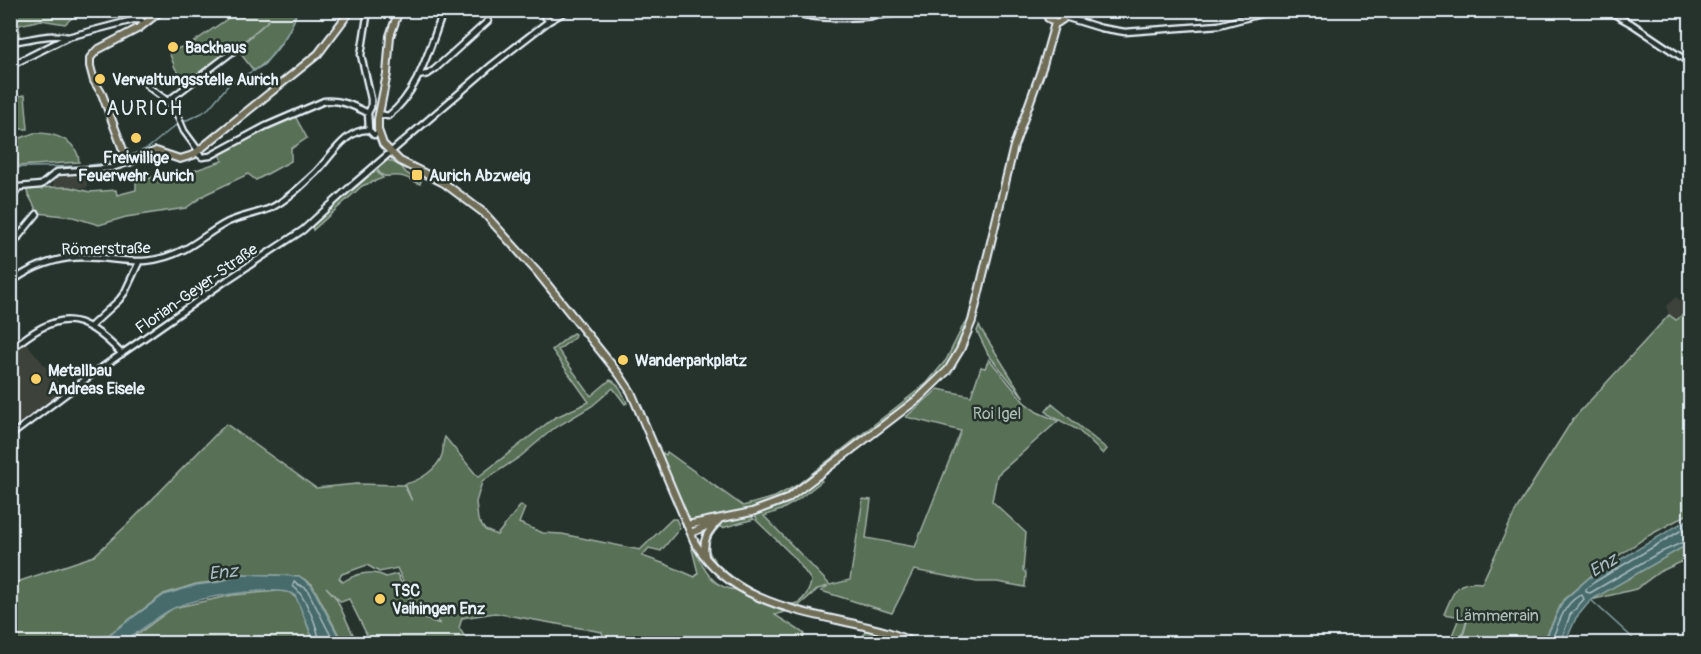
<svg xmlns="http://www.w3.org/2000/svg" width="1701" height="654" viewBox="0 0 1701 654" font-family="Pangolin,sans-serif">
  <rect width="100%" height="100%" fill="#26332d"/>
  <filter id="ink" filterUnits="userSpaceOnUse"><feTurbulence type="fractalNoise" baseFrequency=".0167" numOctaves="2"/><feDisplacementMap in="SourceGraphic" scale="12" xChannelSelector="R" yChannelSelector="G"/><feConvolveMatrix kernelMatrix="1 2 1 2 8 2 1 2 1" color-interpolation-filters="sRGB"/></filter>
  <g filter="url(#ink)">
    <path fill="#3c423a" d="M87,172V188L54,187L53,180L61,174Z
      M1676,297L1690,309L1675,320L1669,315L1666,306Z
      M24,340L66,392L11,433V351Z"/>
    <path fill="#586f54" stroke="#a0b0a6" stroke-width="1.5" fill-rule="evenodd" d="M10,11H80L65,24L41,20L19,25L20,39L11,41Z
      M239,11H297C290,34 274,58 254,71L237,49L270,19L236,48L187,84L175,68L169,52L192,43Z
      M25,95L28,129H11V97Z
      M295,116L307,138L291,149V161L256,180L248,174L206,194L186,208L126,217L99,225L73,217L38,213L27,192V188L69,187L90,192L116,190L117,195L136,190V182L157,176L159,183L222,161L220,153L267,127Z
      M34,133C53,132 78,140 79,162L18,166L15,140Z
      M388,160L401,166L406,173L421,181L420,184C413,181 407,177 400,176C389,174 384,181 377,169Z
      M375,170L383,178L362,186L313,230L312,226Z
      M1690,309V513L1648,536L1599,569L1563,600L1543,643H1461L1468,618L1444,614C1454,592 1454,580 1482,583L1517,508L1573,419L1669,315L1676,320Z
      M964,324L967,328L952,361L930,386L786,498L756,509L692,522L688,519L662,457L663,453L666,455L667,452L743,506L775,497L797,485L927,383L946,360Z
      M979,326L1024,398L988,354L977,331Z
      M573,333L575,334L574,338L558,350L591,396L610,380C620,383 623,395 627,403L625,404L613,388L592,406L553,429L521,456L482,482L476,502L478,520L485,530L497,535L521,505L525,508L519,523L543,533L562,534L640,550L672,519H676L680,528L661,551L649,548L642,556L665,564L695,577L698,573L692,549L694,548C703,569 713,589 738,590L784,612L775,615L805,634L799,644L605,643L602,632L495,613L462,618L459,628L469,643H371L349,599L341,602L326,587L336,598L357,643H343L312,584L299,576L239,574L220,581L196,584L164,594L108,635L79,643L11,644V584L94,556L130,522L226,424L316,488L356,484L404,485L412,501L405,484C419,481 437,470 442,455C444,449 442,443 445,437L478,477L554,418L589,402L552,350ZM367,565L379,572L397,568L418,614L427,610L440,624L417,616L397,574L386,577C372,570 356,573 343,582L339,578L342,574Z
      M989,359L1024,402L1037,412L1058,421L997,475L992,501L1026,533L1023,570L1026,573L1025,587L997,582H977L914,570L892,613L821,591L828,586L818,589L796,608C769,599 705,577 707,543C708,522 734,518 750,515L754,519L722,528L720,526C713,533 707,541 709,551C715,572 772,604 793,604C803,604 811,588 811,580L795,558L756,520L757,519L754,513L779,506L820,479L822,481L795,502L781,510L764,516L830,585L850,580L863,499L871,500L866,538L915,547L961,431L906,417L938,389L971,396L981,367L985,368Z
      M1052,404L1107,449L1103,454L1078,430L1048,414L1046,411Z
      M1690,543V558L1659,572L1636,589L1591,600Z
      M279,591L289,592L298,600L314,643H116L139,633L173,608L233,595Z
      M1459,618L1467,619L1460,643H1449Z
      M865,630L885,633L910,644H862Z"/>
    <path fill="#476b6b" stroke="#87a1a3" stroke-width="1.5" d="M1690,518V543L1591,600L1576,618L1565,643H1544L1563,601L1589,578Z
      M240,574L299,576L311,585L342,643H315L295,595C277,584 190,598 172,609C152,619 138,636 117,643C106,646 91,644 80,643L107,636L164,595L196,585L220,582Z"/>
    <g fill="none" stroke-linecap="round" stroke-linejoin="round">
      <path stroke="#a8bbc0" stroke-width="1.5" d="M1690,525L1593,583L1586,589V592L1590,593L1657,554L1690,539
        M320,644C318,627 305,595 293,586L294,582L307,589L335,644
        M1550,644C1558,627 1564,600 1582,595L1584,599L1570,615L1560,644"/>
      <path stroke="#87a1a3" stroke-width="1.5" d="M129,156L148,148L176,125L202,113L209,108L230,83L264,65L286,36L294,21L297,10
        M10,168C44,165 95,170 125,158
        M1591,600L1637,642"/>
      <defs>
        <path id="minor" d="M172,10H193
          M368,10L361,55L371,99V107L368,113L369,130
          M539,10L549,21
          M786,10C828,26 884,14 928,10
          M1607,10L1632,24L1690,63
          M1065,17L1101,28L1125,32L1219,25L1276,10
          M140,20L143,10
          M10,42C30,40 49,33 68,37
          M10,66L68,37L133,20H140L145,23
          M418,76L428,74L434,70L488,21
          M142,78L150,88L173,105L184,131L198,150
          M169,100L236,49
          M379,114L388,116C419,93 430,45 444,10
          M196,152L202,157L210,156L266,126L324,101C340,99 354,106 368,113
          M10,202L19,187L41,185L57,172L111,168L130,162
          M10,250L19,236L37,214
          M10,283C27,270 47,261 69,258C113,253 139,273 185,249C200,241 212,230 228,222C241,216 257,214 271,208C287,200 301,186 314,174C329,160 346,128 369,130L374,135L379,133
          M91,326L119,300L125,292L139,262
          M10,350C58,311 78,309 122,354
          M10,436L94,373L227,280L303,230L350,187L492,65L549,21L568,10"/>
        <path id="major" d="M162,10L139,28L97,50L90,58V66L94,81L102,94L125,155L130,162L156,151L180,159L193,155L318,54L351,10
          M399,10L390,36L387,74L378,119V130L383,144L400,161L444,183L484,213L538,273L619,374L631,392L695,543C737,611 817,612 887,632C897,635 907,640 917,644
          M1048,10V18L1057,23L1063,19L1065,10
          M687,525L752,512L787,499L919,398L948,370L960,350L972,321L1014,146L1043,65L1055,23
          M691,533L711,524
          M705,556C702,539 708,531 719,520"/>
      </defs>
      <use href="#minor" stroke="#e8f1f8" stroke-width="9"/>
      <use href="#major" stroke="#e8f1f8" stroke-width="10"/>
      <use href="#minor" stroke="#26332d" stroke-width="4.5"/>
      <use href="#major" stroke="#716e59" stroke-width="6"/>
    </g>
  </g>
  <g fill="#ffd166" stroke="#26332d" stroke-width="2">
    <circle cx="173" cy="47" r="6"/>
    <circle cx="100" cy="79" r="6"/>
    <circle cx="136" cy="138" r="6"/>
    <rect x="411" y="169" width="12" height="12" rx="3"/>
    <circle cx="623" cy="360" r="6"/>
    <circle cx="36" cy="379" r="6"/>
    <circle cx="380" cy="599" r="6"/>
  </g>
  <g text-anchor="middle" stroke-width="5" stroke-linejoin="round" paint-order="stroke">
    <g font-size="16" font-weight="bold" fill="#e8f1f8" stroke="#26332d" text-anchor="start">
      <text x="185" y="53">Backhaus</text>
      <text x="112" y="85">Verwaltungsstelle Aurich</text>
      <text x="136" y="163" text-anchor="middle">Freiwillige<tspan x="136" dy="18">Feuerwehr Aurich</tspan></text>
      <text x="429" y="181">Aurich Abzweig</text>
      <text x="635" y="366">Wanderparkplatz</text>
      <text x="48" y="376">Metallbau<tspan x="48" dy="18">Andreas Eisele</tspan></text>
      <text x="392" y="596">TSC<tspan x="392" dy="18">Vaihingen Enz</tspan></text>
    </g>
    <g font-size="16" fill="#e8f1f8" stroke="#26332d">
      <text transform="translate(106 248) rotate(-1)" y="6">Römerstraße</text>
      <text transform="translate(196 288) rotate(-35)" y="6">Florian-Geyer-Straße</text>
    </g>
    <g font-size="16" fill="#aebdb6" stroke="#26332d">
      <text x="997" y="419">Roi Igel</text>
      <text x="1497" y="621">Lämmerrain</text>
    </g>
    <g font-size="18" font-style="italic" fill="#a8bbc0" stroke="#26332d">
      <text transform="translate(1603 565) rotate(-31)" y="6">Enz</text>
      <text transform="translate(223 572) rotate(-6)" y="6">Enz</text>
    </g>
    <g font-size="20" letter-spacing="1.5" fill="#e8f1f8" stroke="#26332d">
      <text x="145" y="115">AURICH</text>
    </g>
  </g>
  <rect width="1701" height="654" fill="none" stroke="#26332d" stroke-width="36"/>
  <rect x="18" y="18" width="1665" height="618" fill="none" stroke="#e8f1f8" stroke-width="2" filter="url(#ink)"/>
</svg>
